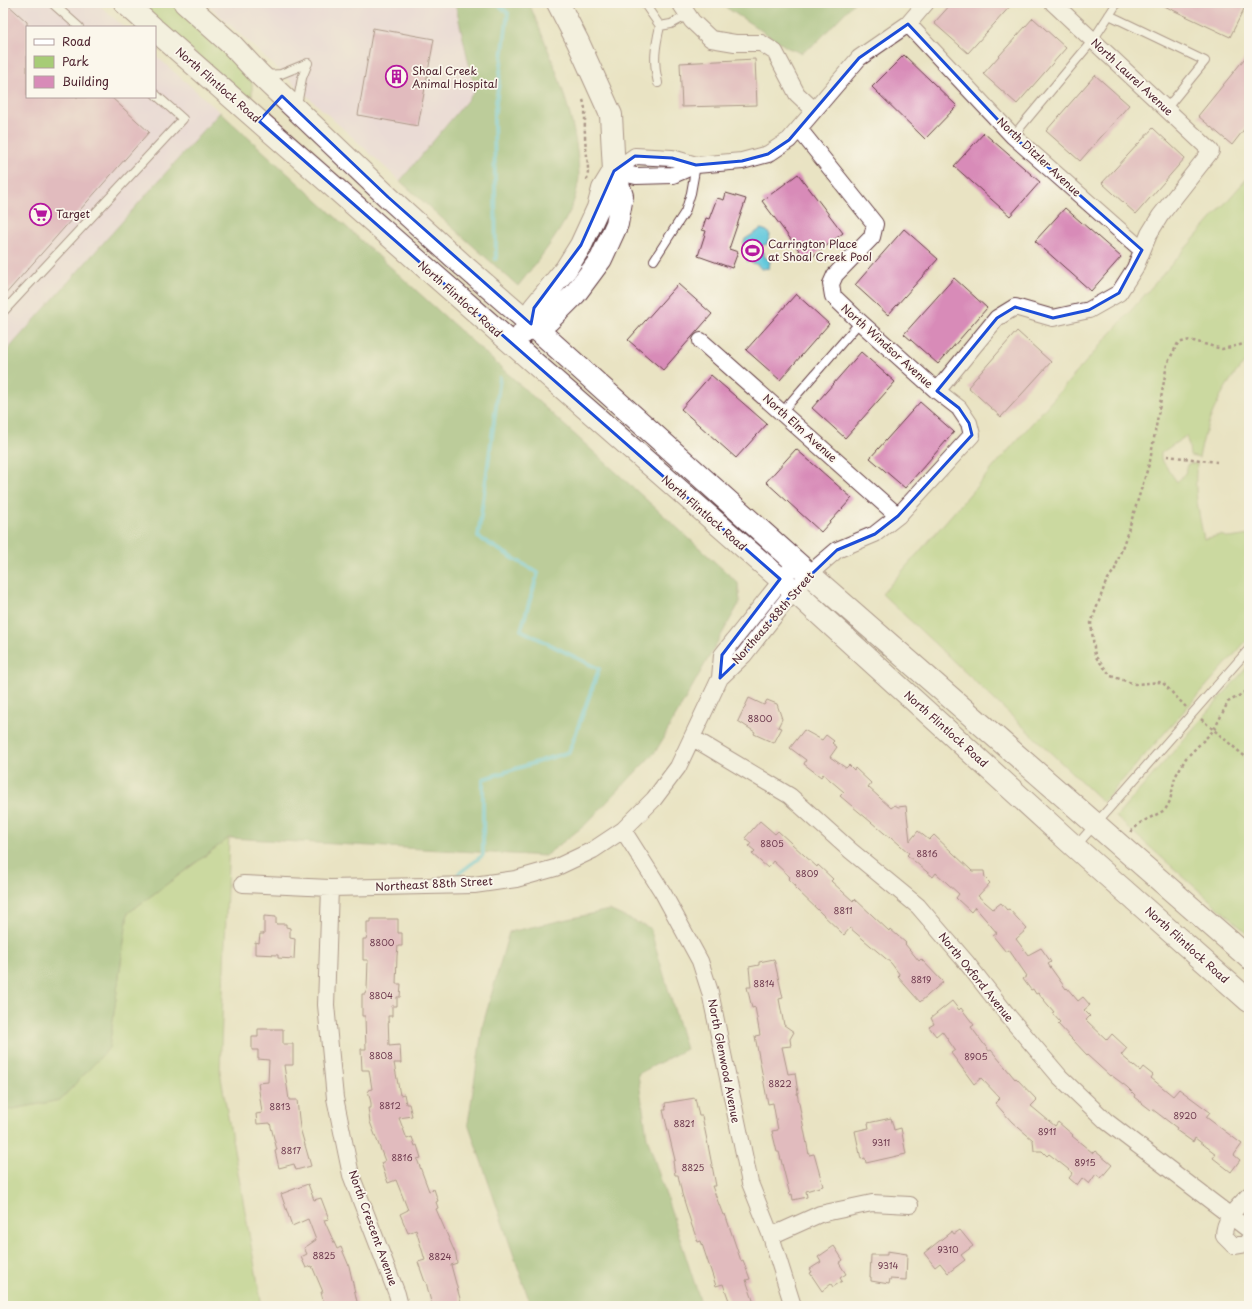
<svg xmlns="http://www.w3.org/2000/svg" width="1252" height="1309" viewBox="0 0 1252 1309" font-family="'Playpen Sans',sans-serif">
  <rect width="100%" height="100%" fill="#fbf7ec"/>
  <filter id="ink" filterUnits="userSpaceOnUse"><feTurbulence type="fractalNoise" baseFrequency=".025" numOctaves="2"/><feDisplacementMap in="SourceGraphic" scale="8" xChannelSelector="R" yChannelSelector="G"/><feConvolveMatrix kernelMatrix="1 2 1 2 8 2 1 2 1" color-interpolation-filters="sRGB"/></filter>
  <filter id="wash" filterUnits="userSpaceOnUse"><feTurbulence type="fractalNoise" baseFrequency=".012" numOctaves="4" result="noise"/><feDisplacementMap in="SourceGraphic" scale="16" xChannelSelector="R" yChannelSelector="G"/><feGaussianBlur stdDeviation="0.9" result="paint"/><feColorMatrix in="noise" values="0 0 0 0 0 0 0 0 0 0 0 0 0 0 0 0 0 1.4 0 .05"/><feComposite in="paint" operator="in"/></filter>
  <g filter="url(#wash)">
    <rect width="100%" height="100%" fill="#e9e3c3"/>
    <path fill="#ecd1ea" d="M3,3H97L124,27H27V97H155V55L220,112L3,355Z
      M206,3H455L475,91L400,181Z"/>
    <path fill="#a7cc76" stroke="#787650" d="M138,3H175L249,72L252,84V96L250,98L245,97Z
      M1249,176V358C1222,385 1206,421 1199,458L1190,456L1189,446L1186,436L1161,453V459L1177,482L1185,473L1189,463L1197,464C1193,488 1199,515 1204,539L1220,535L1230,538L1249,535V638L1103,802L882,594Z
      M1249,665V935L1116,817Z
      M229,838L220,1072L262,1306H3V1111L60,1100L109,1048L128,913Z"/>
    <path fill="#85b067" stroke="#686849" d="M455,3H529C551,56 578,118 579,175C579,185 574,202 570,211C557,238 536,263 518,286L400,181L475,91Z
      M719,3H854L816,43L801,53L788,48Z
      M220,112L738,583L740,602L656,751L585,825L545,856L229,838L128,913L109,1048L60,1100L3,1111V355Z
      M609,910L650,928L686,1049L638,1074L647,1137L702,1306H528V1297L468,1123L483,1024L509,932Z"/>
    <path fill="#60c8dc" stroke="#557484" d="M761,229L767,231L770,235L767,244L760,246V252H764V256L770,261L769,268L761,269L758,265L747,261L748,254L743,244L745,239Z"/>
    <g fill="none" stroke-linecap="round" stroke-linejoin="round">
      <path stroke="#60c8dc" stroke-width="4" d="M496,259L494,118L508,13L496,3
        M458,874L483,855V779L569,752L599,669L521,630L538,573L478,537L500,378"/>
    </g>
    <g id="blocks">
      <path fill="#d88bb8" d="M3,3H6L27,22V97H111L149,132L3,297Z
        M952,3H1013L968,53L934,23Z
        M1158,3H1247L1230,37Z
        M1033,18L1066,48L1017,104L983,74Z
        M373,28L434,39L418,126L358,115Z
        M1249,53V123L1232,145L1198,116Z
        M904,55L957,106L925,139L872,87Z
        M755,59L757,105L682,107L680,63Z
        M1095,75L1129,105L1080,161L1046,131Z
        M1153,128L1185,158L1136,214L1102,183Z
        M984,133L1040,182L1010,216L954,166Z
        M798,174L843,233L807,261L762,201Z
        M726,193L746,199L729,249L738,252L732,268L698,256L706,231L702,230L706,218L709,219L717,198L724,200Z
        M1065,208L1121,257L1091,291L1035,241Z
        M904,229L938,259L888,315L855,285Z
        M954,278L987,308L938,364L904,334Z
        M678,284L712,314L663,370L628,340Z
        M796,294L829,324L780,380L746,350Z
        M1017,331L1051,362L1001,417L968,387Z
        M861,352L895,382L845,438L812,408Z
        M711,375L767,424L736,458L681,409Z
        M920,402L954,432L905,488L870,458Z
        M796,449L852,498L821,532L766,482Z
        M749,698L764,705L767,700L777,704L782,719L778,727L782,728L774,743L754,734L755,732L738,721Z
        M804,730L822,740L826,735L834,741L832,743L837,747L830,757L846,768L849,765L854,770L855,768L871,783L868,787L891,808L895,805L898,807L906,806L910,841L918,831L929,840L934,835L972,871H984L985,878L990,883L978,896L993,909L1001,903L1007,910L1009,909L1027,929L1016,939L1028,955L1041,948L1051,962L1048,964L1066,989L1067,988L1078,1001L1083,997L1090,1005L1084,1010L1090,1016L1086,1020L1107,1040L1112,1034L1127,1048L1121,1055L1140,1071L1143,1067L1153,1075L1151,1078L1173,1096L1179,1089L1210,1112L1206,1117L1242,1144L1234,1155L1240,1160L1231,1172L1213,1158L1216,1154L1195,1138L1193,1142L1176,1130L1177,1128L1152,1109L1151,1110L1134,1097L1135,1095L1127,1087L1111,1075L1110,1076L1087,1055L1058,1024L1060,1022L1052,1013L1054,1012L1038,993L1036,994L1033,989L1031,990L1023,979L1027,976L1009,950L1006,952L993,936L997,933L975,907L971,912L956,898L959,894L936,873L933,877L907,855L909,853L891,837L890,838L840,796L844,792L823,774L821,777L804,764L806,760L790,748Z
        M760,821L775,834L778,831L817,867L818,865L833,879L831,881L853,901L855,899L889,931L890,929L906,943L905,944L919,961L921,959L943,982L920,1002L898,977L900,975L891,963L850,928L844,935L795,888L796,886L788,879L790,877L773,861L768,868L752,854L755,851L749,846L751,843L745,838Z
        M264,916L276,917V924H286V927L290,928V938L295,939L294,959L278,958V955L255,954V942L259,943L260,934H264Z
        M371,919H398V933H402V946H398L397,956L396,984H401L400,997H397V1006H392V1016H388L389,1046L400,1045L401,1063H394L400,1095L404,1094L406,1104H409L412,1116L399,1118L407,1139L412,1137L415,1146L417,1145L421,1158L417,1159L429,1191L434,1189L438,1201L436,1202L438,1208L436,1209L456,1255L457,1263L451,1265L462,1306H432L426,1282H425L418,1262L425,1260L416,1230L408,1233L400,1214L408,1210L396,1180L388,1183L381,1163L385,1161L370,1122L368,1108H371V1103L368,1090L372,1089L369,1070H362L361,1049H366L365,1016H362V994H365L367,989L368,960H363V939H366L367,935V922H371Z
        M774,959L783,998L779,999L784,1025L794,1032L790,1039L791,1046L782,1047L788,1074L795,1073L798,1093H797L809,1155L814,1154L823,1186L806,1191L807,1197L793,1200L792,1194L790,1195L779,1152H777L772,1131L778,1130L773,1103L768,1104L755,1036L760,1035L755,1007L752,1008L747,987H751L749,967L759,965V962Z
        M952,1001L959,1010L961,1008L974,1025L971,1027L989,1051L991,1050L1015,1079L1016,1078L1037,1100L1031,1106L1055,1126L1058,1122L1073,1135L1072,1136L1093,1153L1095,1151L1112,1165L1101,1178L1096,1174L1089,1184L1082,1178L1077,1185L1069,1178L1073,1173L1049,1154L1047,1156L1042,1151H1034L1033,1140L1012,1122L995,1103L1000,1098L981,1078L974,1084L951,1053L955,1050L942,1031L936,1036L929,1027L934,1024L931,1018Z
        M258,1029H283V1044H293V1065H284L289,1100H297L300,1128L311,1166L296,1170L294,1164L279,1168L275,1151L277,1150L270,1123L257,1124L256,1114L262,1113L258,1083L268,1082L269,1060L258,1059V1050H252V1037H258Z
        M695,1098L699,1116H702L708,1145L716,1186H712L723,1215L725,1214L741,1261L743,1260L750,1279L746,1280L755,1306H731L723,1284L716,1286L701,1241L698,1242L692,1226L682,1194L678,1175H675L673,1161L675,1160L663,1110H666L665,1103Z
        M891,1118L894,1130L901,1128L906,1154L866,1163L865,1158L861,1159L855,1131L869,1128L868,1123Z
        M308,1184L314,1200L321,1198L329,1219L324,1220L337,1249L341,1247L349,1266L358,1306H329L328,1303L324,1304L321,1292H323L312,1266L306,1268L301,1257L307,1254L304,1248L316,1240L308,1219L292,1226L281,1194Z
        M960,1230L973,1246L961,1255L965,1260L948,1273L940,1263L935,1267L924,1253L952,1231L954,1234Z
        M834,1246L843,1260L839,1263L846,1274L840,1278L842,1281L833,1287L831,1284L822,1291L810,1273L812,1272L810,1269L821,1262L818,1257Z
        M887,1251L907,1254L906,1280L890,1279L889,1284L871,1281V1277H870L871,1255H887Z"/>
    </g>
  </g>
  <g filter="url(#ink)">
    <use href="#blocks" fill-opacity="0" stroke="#623c42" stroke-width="1"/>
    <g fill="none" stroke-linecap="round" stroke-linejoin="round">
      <defs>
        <path id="lane" d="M52,3L79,27
          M644,3L660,26L671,24L688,15
          M1109,15L1205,61L1166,109
          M265,75L281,74L308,63
          M658,83C653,61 655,48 660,26
          M297,105L302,78L308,63
          M1013,136L1093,40L1117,3
          M654,260L685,212L691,193L696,165
          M3,312L183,119L155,94
          M782,412L860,322
          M1076,846L1249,649"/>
        <path id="street" d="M680,3L692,21L711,39L735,43H761L775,52L797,94L814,110
          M908,24L1013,136L1142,250
          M614,171L636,176L673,175L696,165L742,161L768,154L789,140L859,58L908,24L926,3
          M614,171L635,156L672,158L696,165
          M701,341L898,516
          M937,391L997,318L1015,307L1053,318L1089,310L1119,293L1135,268L1149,234L1160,216L1211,151L1053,3
          M720,678L744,655L794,591L809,574L837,550L875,534L898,516L972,435L969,423L959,408L937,391L860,322L833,296L831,284L835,275L872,237L875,224L799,129
          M693,738L790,796L851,851L918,906L966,962L1009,1017L1060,1077L1106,1121L1249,1230
          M623,830L663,893L700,961L710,992L750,1183L771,1236L793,1306
          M243,884L330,888L474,885L516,879L555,868L593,850L623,830L654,799L678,767L720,678L722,655L796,562
          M330,888L326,1005L335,1098L351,1175L397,1294L400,1306
          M1249,1195C1238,1207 1224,1218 1224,1236L1234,1246L1246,1244L1249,1239
          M771,1236L820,1214L872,1203L910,1205"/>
        <path id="secondary" d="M125,3L152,27
          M185,3L231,44L259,74L388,197L464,266L531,324L809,574L1249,958
          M155,30L794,591L1075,847L1249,1001
          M531,324L548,321L575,294L601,259L617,224L622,196L614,171L611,115L578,42L558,3
          M523,333L531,324L534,308L566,269L581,245L598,208L603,189L614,171"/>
      </defs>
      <use href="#lane" stroke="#623c42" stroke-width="10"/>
      <use href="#street" stroke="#623c42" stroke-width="18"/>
      <use href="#secondary" stroke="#623c42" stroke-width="24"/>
      <path stroke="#623c42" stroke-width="2.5" stroke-dasharray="3 3" stroke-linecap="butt" d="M583,100C587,111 584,122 585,134C585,150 590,164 587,180
        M1167,456L1217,462
        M1186,707L1162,682L1135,684L1111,676L1095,656L1091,623L1106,582L1115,569L1131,522L1150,461L1167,364L1178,343L1190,340L1222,349L1249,343
        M1201,719L1249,760
        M1131,832L1140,823L1165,810L1170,801L1175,777L1186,758L1214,730L1228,702L1249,690"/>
      <use href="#lane" stroke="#fff" stroke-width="8"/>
      <use href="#street" stroke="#fff" stroke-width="16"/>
      <use href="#secondary" stroke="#fff" stroke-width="22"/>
    </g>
  </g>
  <path d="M0 0H1252V1309H0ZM908,24L1013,136L1142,250L1119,293L1089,310L1053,318L1015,307L997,318L937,391L959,408L969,423L972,435L898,516L875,534L837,550L794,591L744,655L720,678L722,655L780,579L259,121L282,96L388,197L531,324L534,308L581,245L614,171L635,156L672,158L696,165L742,161L768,154L789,140L859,58Z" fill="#e9e3c3" fill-opacity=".55" fill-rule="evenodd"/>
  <path fill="none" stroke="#1d4ed8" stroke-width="3" stroke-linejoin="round" d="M908,24L1013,136L1142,250L1119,293L1089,310L1053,318L1015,307L997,318L937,391L959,408L969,423L972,435L898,516L875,534L837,550L794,591L744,655L720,678L722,655L780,579L259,121L282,96L388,197L531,324L534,308L581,245L614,171L635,156L672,158L696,165L742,161L768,154L789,140L859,58Z"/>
  <defs>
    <symbol id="building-ring" viewBox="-11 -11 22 22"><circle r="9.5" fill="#fbf7ec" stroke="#b5179e" stroke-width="1.5"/><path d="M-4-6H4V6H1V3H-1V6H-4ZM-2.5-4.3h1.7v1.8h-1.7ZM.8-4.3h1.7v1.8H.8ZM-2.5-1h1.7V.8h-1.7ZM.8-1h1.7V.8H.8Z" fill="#b5179e"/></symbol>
    <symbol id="supermarket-ring" viewBox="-11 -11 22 22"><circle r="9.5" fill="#fbf7ec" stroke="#b5179e" stroke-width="1.5"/><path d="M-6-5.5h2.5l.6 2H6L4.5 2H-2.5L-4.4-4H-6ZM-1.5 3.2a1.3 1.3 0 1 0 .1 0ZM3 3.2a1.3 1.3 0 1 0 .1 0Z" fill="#b5179e"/></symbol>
    <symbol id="stadium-ring" viewBox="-11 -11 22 22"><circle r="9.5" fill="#fbf7ec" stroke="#b5179e" stroke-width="1.5"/><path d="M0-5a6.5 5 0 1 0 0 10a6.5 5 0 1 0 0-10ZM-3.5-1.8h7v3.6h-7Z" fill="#b5179e"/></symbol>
  </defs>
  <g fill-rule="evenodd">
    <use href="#building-ring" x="384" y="64" width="25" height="25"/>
    <use href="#supermarket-ring" x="28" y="202" width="25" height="25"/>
    <use href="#stadium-ring" x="740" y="238" width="25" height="25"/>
  </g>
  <g text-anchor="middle" stroke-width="3.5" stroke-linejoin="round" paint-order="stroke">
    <g font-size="9" fill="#6e3a4e">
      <text x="760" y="722">8800</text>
      <text x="772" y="847">8805</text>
      <text x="927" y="857">8816</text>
      <text x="807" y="877">8809</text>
      <text x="843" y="914">8811</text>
      <text x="382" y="946">8800</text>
      <text x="921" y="983">8819</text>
      <text x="764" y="987">8814</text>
      <text x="381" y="999">8804</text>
      <text x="381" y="1059">8808</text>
      <text x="976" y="1060">8905</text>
      <text x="780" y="1087">8822</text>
      <text x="390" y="1109">8812</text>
      <text x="280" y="1110">8813</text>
      <text x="1185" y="1119">8920</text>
      <text x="684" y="1127">8821</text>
      <text x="1047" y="1135">8911</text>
      <text x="881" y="1146">9311</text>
      <text x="291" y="1154">8817</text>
      <text x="402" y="1161">8816</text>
      <text x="1085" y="1166">8915</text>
      <text x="693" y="1171">8825</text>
      <text x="948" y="1253">9310</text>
      <text x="324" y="1259">8825</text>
      <text x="440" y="1260">8824</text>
      <text x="888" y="1269">9314</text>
    </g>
    <g font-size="11" fill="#4a1f2b" stroke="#fbf7ec" text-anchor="start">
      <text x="412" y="75">Shoal Creek<tspan x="412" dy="13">Animal Hospital</tspan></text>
      <text x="56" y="218">Target</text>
      <text x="768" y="248">Carrington Place<tspan x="768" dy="13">at Shoal Creek Pool</tspan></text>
    </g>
    <g font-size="11" fill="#4a1f2b" stroke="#fbf7ec">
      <text transform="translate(1132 77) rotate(43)" y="4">North Laurel Avenue</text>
      <text transform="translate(218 85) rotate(41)" y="4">North Flintlock Road</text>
      <text transform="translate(1039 157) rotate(43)" y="4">North Ditzler Avenue</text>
      <text transform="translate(460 299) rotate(42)" y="4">North Flintlock Road</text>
      <text transform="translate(887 346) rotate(42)" y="4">North Windsor Avenue</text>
      <text transform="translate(800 428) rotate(42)" y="4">North Elm Avenue</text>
      <text transform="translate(704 513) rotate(41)" y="4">North Flintlock Road</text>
      <text transform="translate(773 618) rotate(-49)" y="4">Northeast 88th Street</text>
      <text transform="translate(946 729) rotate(42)" y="4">North Flintlock Road</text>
      <text transform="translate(434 884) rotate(-3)" y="4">Northeast 88th Street</text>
      <text transform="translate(1187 945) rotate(42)" y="4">North Flintlock Road</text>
      <text transform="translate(976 977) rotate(51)" y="4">North Oxford Avenue</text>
      <text transform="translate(724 1061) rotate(79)" y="4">North Glenwood Avenue</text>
      <text transform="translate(373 1228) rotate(70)" y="4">North Crescent Avenue</text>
    </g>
  </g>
  <rect width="1252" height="1309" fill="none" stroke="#fbf7ec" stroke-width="16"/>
  <rect x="26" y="26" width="130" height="72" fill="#fbf7ec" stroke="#b4a19f"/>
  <rect x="34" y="39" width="20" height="6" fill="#ffffff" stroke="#b4a19f"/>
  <text x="62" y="46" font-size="12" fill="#4a1f2b">Road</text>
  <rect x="34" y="56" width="20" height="12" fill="#a7cc76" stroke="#b4a19f"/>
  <text x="62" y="66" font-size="12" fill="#4a1f2b">Park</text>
  <rect x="34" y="76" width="20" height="12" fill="#d88bb8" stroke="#b4a19f"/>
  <text x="62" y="86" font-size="12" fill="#4a1f2b">Building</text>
</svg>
